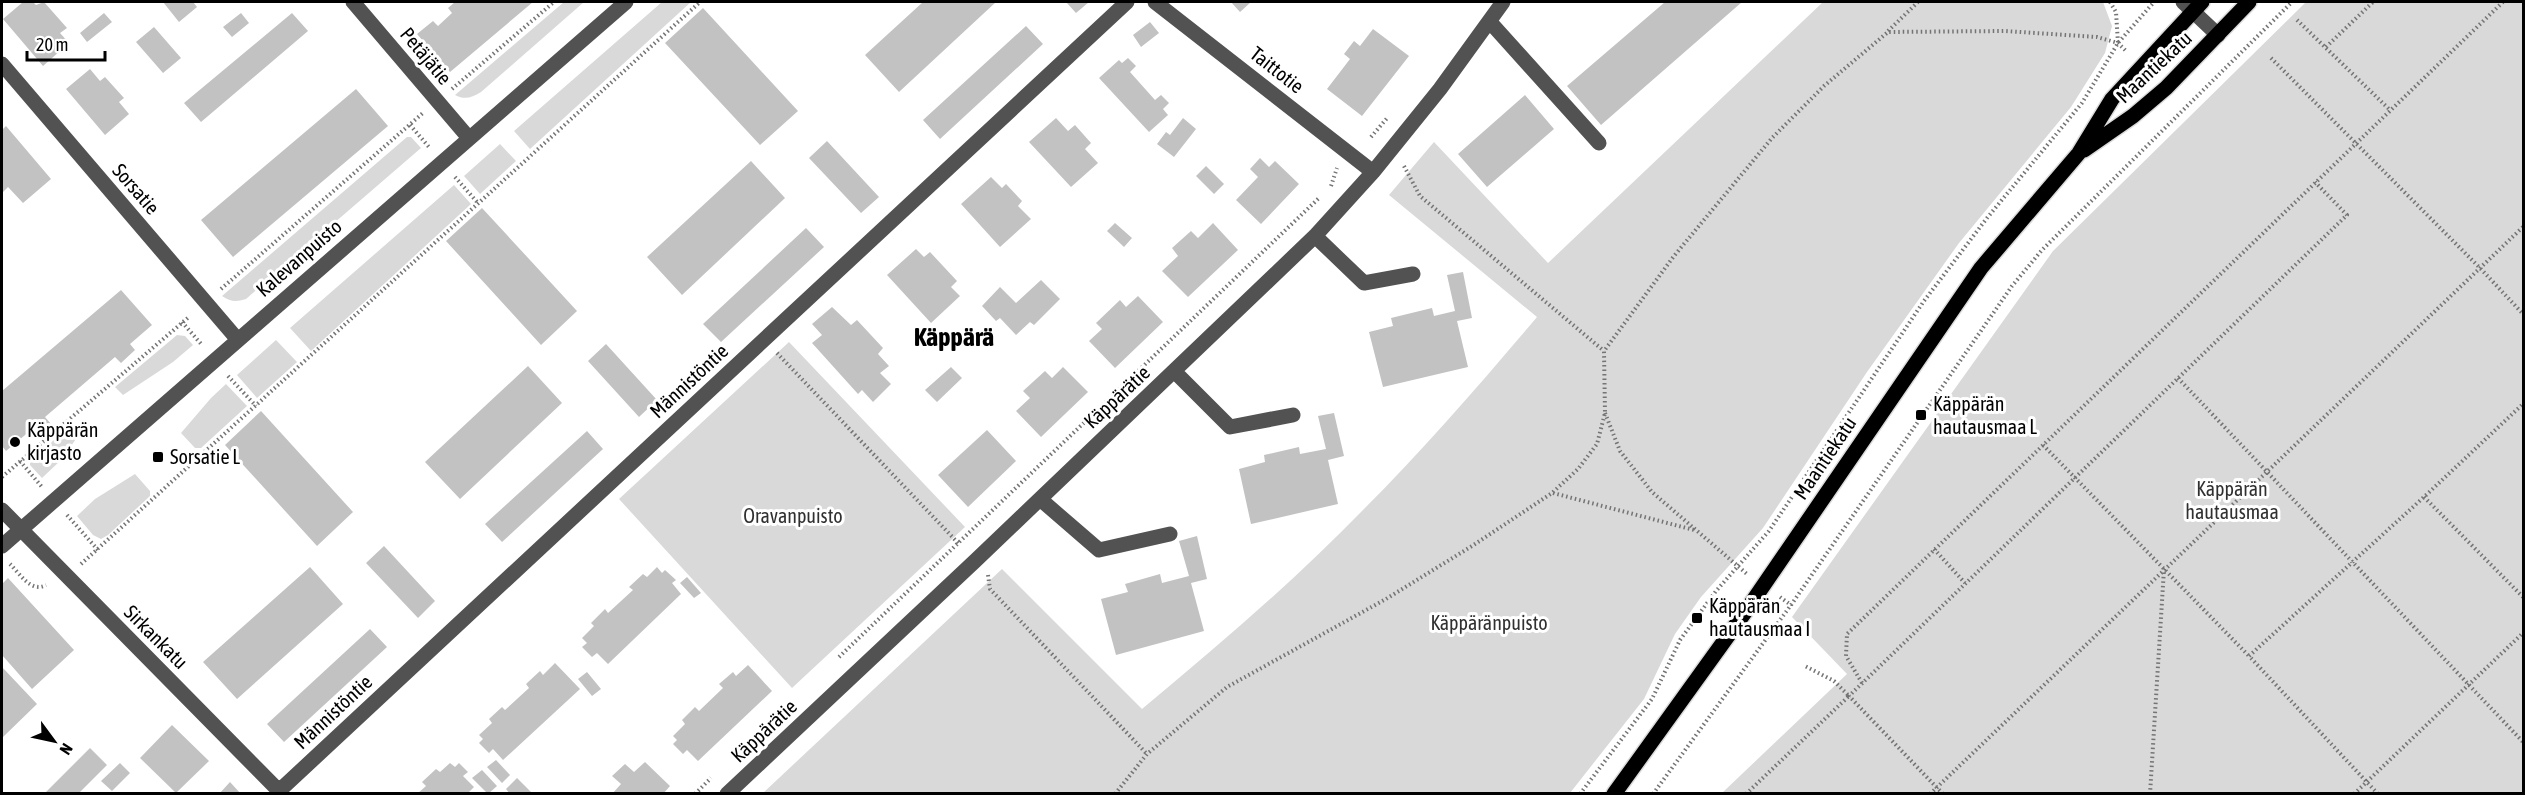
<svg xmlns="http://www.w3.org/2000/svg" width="2525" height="795" viewBox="0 0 2525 795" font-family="'Asap Condensed',sans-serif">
  <rect width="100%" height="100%" fill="#fff"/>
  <path fill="#d9d9d9" d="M564,2H584L481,92C471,98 465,100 455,95Z
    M662,2H691L530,149L514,131Z
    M1823,2H2103L2112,26L2105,53L2071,107L1959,243L1867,372L1763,528L1701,597L1675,634L1644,699L1570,793H763L1002,569L1142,709C1218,646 1294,581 1363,510C1424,449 1481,383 1537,317L1389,195L1434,142L1548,263Z
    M2306,2H2523V793H1722L1847,674L1792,617L2053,251Z
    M407,137H411L421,148L246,299C236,302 231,302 222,296Z
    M500,144L516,161L480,194L464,176Z
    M454,185L471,204L311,351L290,328Z
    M177,335L185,336L193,345L173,362L123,395L115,387Z
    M276,340L297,362L257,398L237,375Z
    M789,342L965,527L792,688L619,499Z
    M226,384L247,406L201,448H195L181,433L211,398Z
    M72,424L81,432L61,460L42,478L30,465V461Z
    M135,474L150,491V496L108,535L101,539L93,535L77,516L95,499Z"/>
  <path fill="#c2c2c2" d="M23,2H33L36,5L44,2L67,28L60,33L69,43L43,66L3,19Z
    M163,2H193L197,7L179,22Z
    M455,2H533L450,72L417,34L433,21L438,26L452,13L448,8Z
    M923,2H996L899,92L865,55Z
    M1066,2H1089L1076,13Z
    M1231,2H1251L1240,12Z
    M1665,2H1742L1601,125L1567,86Z
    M703,8L798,111L760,145L665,43Z
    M104,13L112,22L87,42L80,33Z
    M241,13L249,23L232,37L223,27Z
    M292,13L308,31L201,122L184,103Z
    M1150,22L1159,33L1141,47L1133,35Z
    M1026,26L1043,44L940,139L923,120Z
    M154,27L181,58L163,73L136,42Z
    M1373,29L1409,56L1362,116L1327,89L1350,59L1344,54L1354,41L1360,46Z
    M1128,58L1136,66L1130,72L1155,100L1161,95L1169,103L1163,109L1168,115L1149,132L1099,78L1119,60L1122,63Z
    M90,69L100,81L105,77L124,98L119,102L129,114L105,135L66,89Z
    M356,89L388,126L233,257L201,220Z
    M1525,95L1554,129L1487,187L1458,154Z
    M1056,118L1068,131L1075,125L1091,143L1085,149L1098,163L1071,187L1029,142Z
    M1183,118L1196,129L1174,157L1157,144L1166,132L1170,135Z
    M6,126L51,179L23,203L8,187L2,193V130Z
    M827,141L879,197L861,213L809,158Z
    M1260,158L1269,167L1275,161L1299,184L1261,224L1236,200L1258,177L1250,169Z
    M751,161L785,198L682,295L647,257Z
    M1206,166L1224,184L1214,194L1196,176Z
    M991,177L1002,188L1006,184L1022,201L1018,206L1031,219L1000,247L961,204Z
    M482,208L577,311L541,345L446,241Z
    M1115,223L1132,238L1124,247L1107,231Z
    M1213,223L1238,250L1188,297L1162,271L1178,256L1172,248L1191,231L1198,238Z
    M806,228L824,247L721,342L703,324Z
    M916,249L924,257L930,252L957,281L951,287L960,296L931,323L887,275Z
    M1463,272L1472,318L1457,321L1468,367L1383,387L1369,332L1393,326L1391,318L1432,308L1434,316L1455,311L1447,275Z
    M1041,280L1060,299L1034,325L1030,322L1016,335L1000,318L996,321L982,306L1000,287L1016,303Z
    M121,290L152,325L130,344L135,350L121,363L115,357L45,417L51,424L36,436L31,430L6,451L2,446V391Z
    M1138,296L1163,322L1115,368L1089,341L1102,329L1096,323L1120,300L1126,307Z
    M832,307L851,325L857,320L883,348L878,354L889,366L880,373L891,384L873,402L862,390L858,394L812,343L822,335L812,324Z
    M606,344L657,400L639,417L588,361Z
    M528,366L562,403L460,499L425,462Z
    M951,367L962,378L937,402L925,390Z
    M1063,367L1088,392L1041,437L1016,411L1030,398L1023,391L1045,371L1052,378Z
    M261,411L353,512L317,546L225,445Z
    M1334,413L1344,456L1328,460L1338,504L1251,524L1239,469L1265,462L1264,455L1299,447L1300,454L1326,449L1318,416Z
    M987,430L1016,461L968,507L938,475Z
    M587,431L603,449L502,542L485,524Z
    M1197,536L1207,579L1191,583L1204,631L1116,655L1101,599L1128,592L1125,584L1160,574L1162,583L1189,576L1179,541Z
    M384,546L435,601L418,618L366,563Z
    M310,567L343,604L237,699L203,662Z
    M657,567L662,573L665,570L676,580L672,583L681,594L608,664L597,653L592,657L582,647L587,643L582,638L594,626L591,623L605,609L608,613L633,590L629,587L643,574L647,577Z
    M687,577L701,593L694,598L680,583Z
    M8,578L74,650L32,689L2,655V584Z
    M370,629L387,647L284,742L267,724Z
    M555,663L580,689L503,760L493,749L489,753L479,743L483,739L479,735L492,723L489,719L502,707L505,710L529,688L526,684L540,671L543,675Z
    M748,665L772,691L698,761L687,750L683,754L673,744L677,740L673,736L685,724L682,720L695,707L699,711L723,688L719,684L733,672L736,676Z
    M2,667L37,704L2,738Z
    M587,672L601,689L592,696L578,679Z
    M172,725L209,761L176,793L140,758Z
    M90,748L107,765L78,794H44Z
    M496,760L510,775L502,783L487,767Z
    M645,762L670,786L663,794H612L621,784L612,776L625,764L634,772Z
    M120,763L130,773L112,791L101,781Z
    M450,763L455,767L459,763L468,772L463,776L474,787L467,794H417L426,786L422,782L436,769L440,772Z
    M482,770L497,786L488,794L472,778Z
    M517,778L533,794H510L506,789Z
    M230,782L241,794H219Z"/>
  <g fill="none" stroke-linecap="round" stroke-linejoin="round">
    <defs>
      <path id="major" d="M2084,150L2133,116L2166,88L2249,2
        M1614,794L1748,608L1981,268L2079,153L2112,99L2202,2"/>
    </defs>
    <use href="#major" stroke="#dbdbdb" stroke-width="18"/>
    <path stroke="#747474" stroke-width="4" stroke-dasharray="1.5 3" stroke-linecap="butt" d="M2110,2L2116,12L2118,43
      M2297,20L2390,110
      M1888,31L1918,2
      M2326,47L2373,2
      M2271,58L2480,268L2524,315
      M452,89L554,2
      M410,125L429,147
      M1371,137L1388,117
      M1404,166L1420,196L1604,351
      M455,177L478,203
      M1331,186L1337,168
      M221,289L423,113
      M182,322L202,345
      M777,353L960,545
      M228,376L256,406
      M2178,378L2524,743
      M1605,413L1620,451L1652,492L1747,574
      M2043,445L2249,656
      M20,461L42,487
      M2,477L190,316
      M1553,493L1694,530
      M2424,497L2524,598
      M67,515L98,550
      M1934,549L1965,583
      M10,564C20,574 31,593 46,585
      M81,564L700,2
      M988,575L990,589L1147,754
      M1780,597L1791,605
      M839,657L1319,198
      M1862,683L1846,656L1847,634L2503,2
      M695,794L711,778
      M1115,794L1147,754L1227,687L1386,599L1472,546L1552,493L1578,469L1597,444L1605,413L1604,351L1674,256L1772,138L1824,86L1888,32L2005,31L2097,37L2118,43L2127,52
      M1580,794L1652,699L1680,640L1716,591L1769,531L1924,301L1987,218L2082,103L2118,43L2154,2
      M1653,794L1791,605L2012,286L2042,250L2292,2
      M1746,794L1849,696L1834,681L1805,666
      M1930,794L2524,226
      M1943,794L1849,696L2347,215L2315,182
      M2150,794L2164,569
      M2354,794L2524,632
      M2378,794L2249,656L2424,497L2524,403"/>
    <path stroke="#525252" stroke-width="15" d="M353,2L468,137
      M1155,2L1373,172
      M2183,2L2218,35
      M1490,22L1599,143
      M2,64L238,340
      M1315,236L1364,283L1413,274
      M1175,372L1230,427L1293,415
      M1040,499L1099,550L1170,534
      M2,510L282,794
      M2,546L626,2
      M279,791L1127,2
      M727,794L975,561L1315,236L1373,172L1440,89L1503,2"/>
    <use href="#major" stroke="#000" stroke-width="15"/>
  </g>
  <g fill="#000" stroke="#fff" stroke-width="2">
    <rect x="1915" y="409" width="12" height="12" rx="3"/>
    <circle cx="15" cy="442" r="6"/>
    <rect x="152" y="451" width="12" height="12" rx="3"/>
    <rect x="1691" y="612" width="12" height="12" rx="3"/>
  </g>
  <g text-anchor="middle" stroke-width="6" stroke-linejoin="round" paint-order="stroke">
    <g font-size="20" fill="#000" stroke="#fff">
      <text transform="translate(426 56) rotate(50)" y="7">Petäjätie</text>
      <text transform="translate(2154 67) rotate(-43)" y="7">Maantiekatu</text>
      <text transform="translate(1277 70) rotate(38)" y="7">Taittotie</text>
      <text transform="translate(136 189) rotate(49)" y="7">Sorsatie</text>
      <text transform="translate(299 258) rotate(-41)" y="7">Kalevanpuisto</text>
      <text transform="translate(689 381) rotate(-43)" y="7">Männistöntie</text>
      <text transform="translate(1117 397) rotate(-43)" y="7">Käppärätie</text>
      <text transform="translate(1825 458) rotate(-56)" y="7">Maantiekatu</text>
      <text transform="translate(156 637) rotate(45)" y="7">Sirkankatu</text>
      <text transform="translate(333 712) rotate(-43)" y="7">Männistöntie</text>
      <text transform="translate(764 731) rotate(-43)" y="7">Käppärätie</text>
    </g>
    <g font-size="20" fill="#000" stroke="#fff" text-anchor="start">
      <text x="1933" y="411">Käppärän<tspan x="1933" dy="23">hautausmaa L</tspan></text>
      <text x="27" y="437">Käppärän<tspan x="27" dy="23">kirjasto</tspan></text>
      <text x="170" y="464">Sorsatie L</text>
      <text x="1709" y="613">Käppärän<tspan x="1709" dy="23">hautausmaa I</tspan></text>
    </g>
    <g font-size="20" fill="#303030" stroke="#fff">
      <text x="2232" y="496">Käppärän<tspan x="2232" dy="23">hautausmaa</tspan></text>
      <text x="793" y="523">Oravanpuisto</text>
      <text x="1489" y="630">Käppäränpuisto</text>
    </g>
    <g font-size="26" font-weight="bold" fill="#000" stroke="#fff">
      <text x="954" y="346">Käppärä</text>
    </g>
  </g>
  <rect width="2525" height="795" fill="none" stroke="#000000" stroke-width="6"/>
  <g transform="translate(54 741) rotate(123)" stroke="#ffffff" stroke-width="4.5" paint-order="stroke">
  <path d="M0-4.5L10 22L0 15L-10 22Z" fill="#000000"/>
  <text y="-9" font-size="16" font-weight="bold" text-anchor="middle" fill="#000000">N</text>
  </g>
  <path d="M27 51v9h78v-9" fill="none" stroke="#000000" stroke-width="3"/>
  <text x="36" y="51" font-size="18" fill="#000000" stroke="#ffffff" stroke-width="4.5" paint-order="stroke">20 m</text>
</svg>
